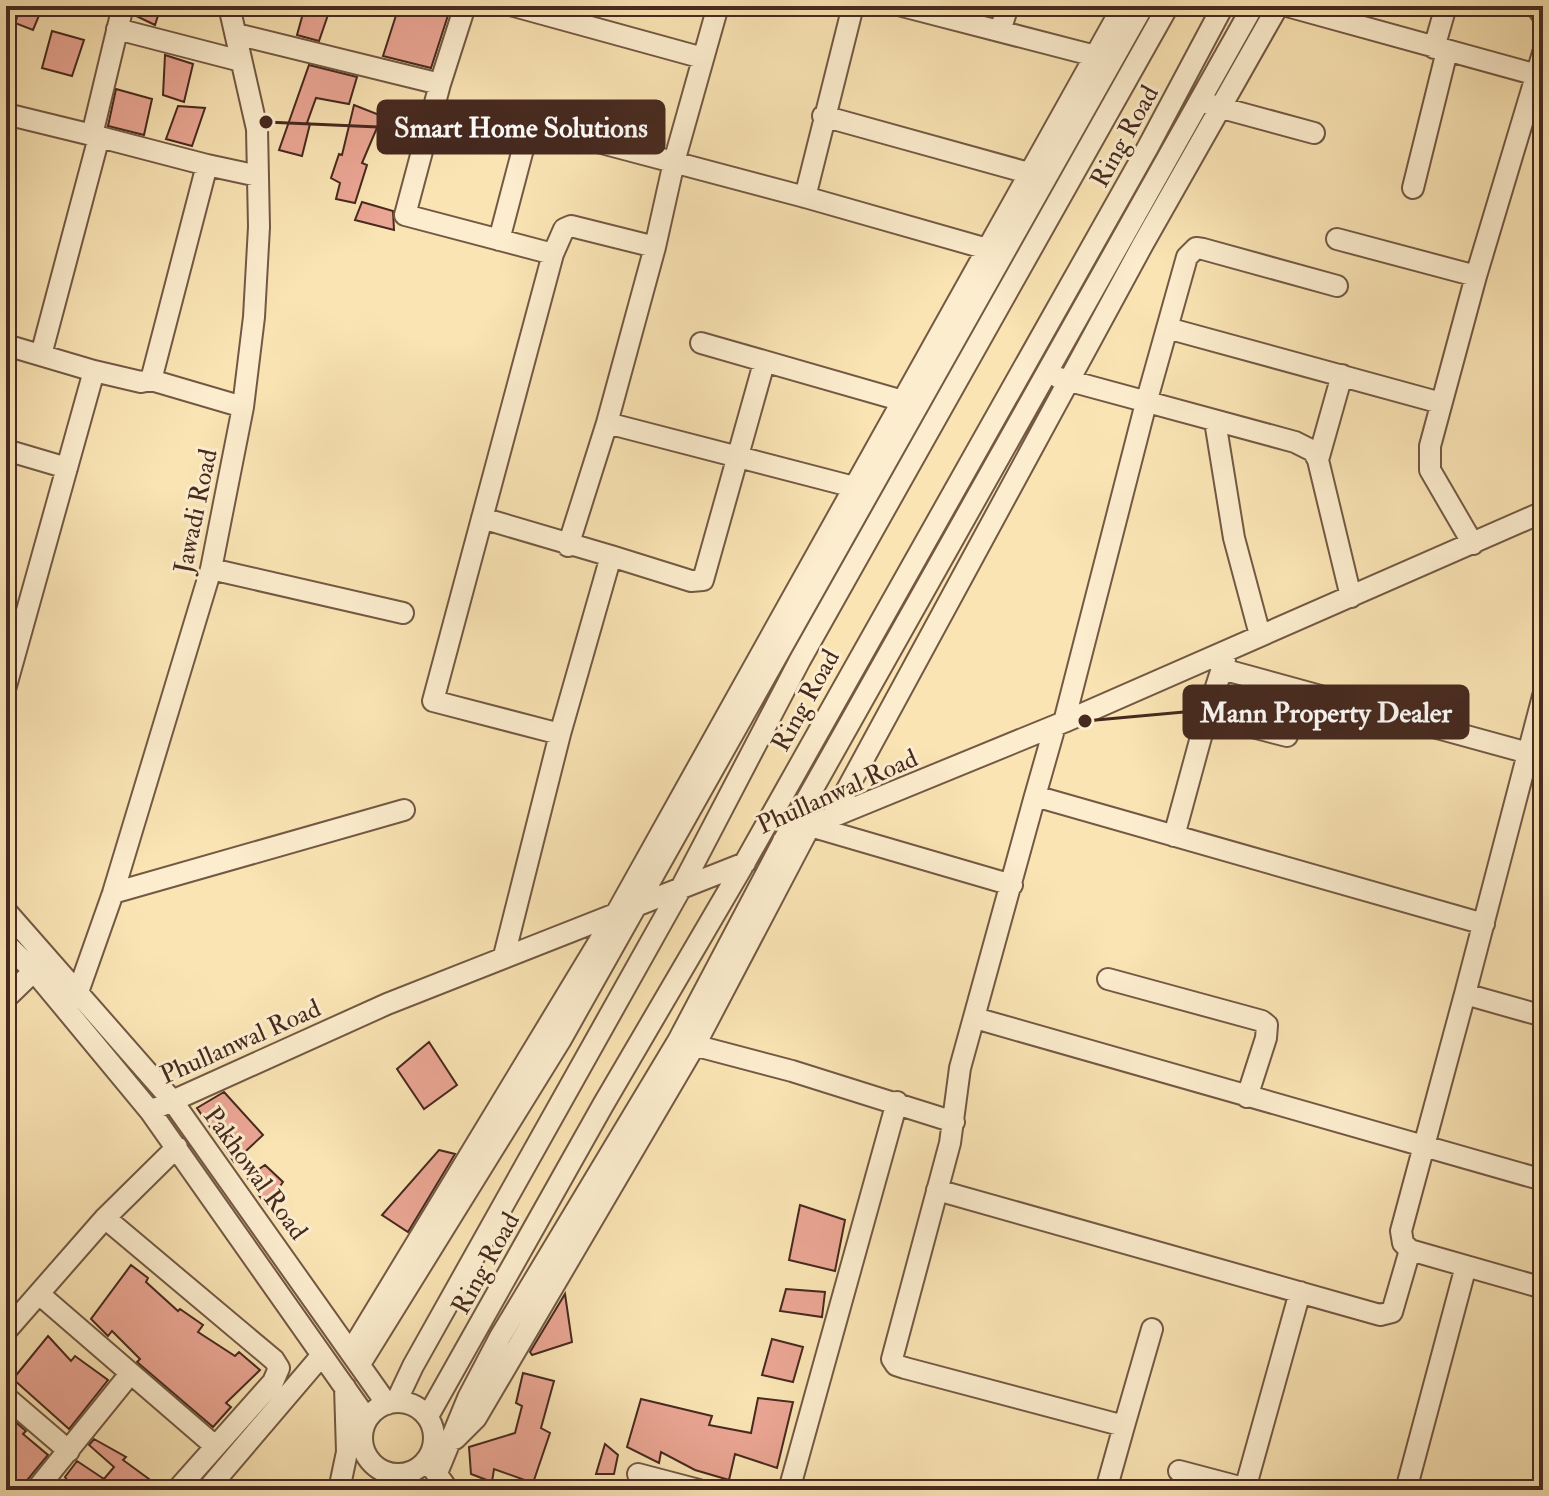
<svg xmlns="http://www.w3.org/2000/svg" width="1549" height="1496" viewBox="0 0 1549 1496" font-family="'IM FELL Double Pica',serif">
  <rect width="100%" height="100%" fill="#fae4b4"/>
  <filter id="stains"><feTurbulence type="fractalNoise" baseFrequency=".0025" numOctaves="4"/><feColorMatrix values="0 0 0 0 .2 0 0 0 0 .09 0 0 0 0 .02 0 0 0 .5 -.17"/></filter>
  <radialGradient id="worn" r=".72"><stop offset=".6" stop-color="#630" stop-opacity="0"/><stop offset="1" stop-color="#630" stop-opacity=".3"/></radialGradient>
  <path fill="#eba694" stroke="#46291f" stroke-width="2" d="M21,6H43L33,30L15,23Z
    M136,6H161L155,25L134,15Z
    M305,6H331L319,41L297,35Z
    M399,6H451L431,68L383,56Z
    M52,31L84,40L72,76L42,68Z
    M165,55L193,64L184,102L163,95Z
    M309,65L357,77L349,104L316,98L307,123L310,124L302,156L279,150Z
    M116,89L152,99L144,135L108,126Z
    M354,105L382,116L362,163L367,165L355,203L336,199L340,183L331,178L339,154L342,155Z
    M178,106L205,108L192,146L166,139Z
    M362,202L393,211L394,230L355,220Z
    M429,1042L457,1085L424,1109L397,1069Z
    M224,1092L263,1135L234,1162L197,1108Z
    M439,1150L455,1154L408,1232L382,1215Z
    M265,1165L283,1182L266,1206L247,1177Z
    M800,1205L845,1220L835,1271L789,1260Z
    M131,1265L148,1278L146,1282L178,1311L180,1309L203,1325L198,1332L235,1356L239,1352L260,1370L226,1403L231,1407L213,1427L137,1362L140,1359L112,1331L108,1336L91,1319Z
    M786,1289L825,1292L822,1317L780,1311Z
    M565,1294L572,1342L532,1355L530,1352Z
    M48,1336L71,1361L75,1356L108,1380L69,1429L13,1379Z
    M772,1339L803,1347L793,1382L762,1375Z
    M523,1373L554,1381L541,1428L550,1433L533,1483L494,1469L492,1482L471,1474L469,1447L515,1433L522,1406L516,1403Z
    M758,1398L793,1402L777,1468L735,1454L729,1480L695,1470L661,1452L659,1463L627,1447L641,1399L712,1416L709,1425L751,1433Z
    M6,1414L26,1431L23,1434L48,1455L19,1490H6Z
    M94,1439L126,1457L123,1460L164,1490H74L65,1477L77,1461L104,1479L114,1467L89,1445Z
    M605,1444L618,1455L614,1474H596Z"/>
  <g fill="none" stroke-linecap="round" stroke-linejoin="round">
    <defs>
      <path id="minor" d="M514,6L703,58
        M902,6L1107,59
        M1287,6L1537,75
        M1536,6L1543,16
        M6,13L8,6
        M117,29L241,61
        M1000,31L1008,6
        M236,34L440,84L405,215L553,254L433,701L560,734L504,956
        M1434,48L1446,6
        M440,84L465,6
        M1211,105L1314,133
        M6,114L92,135L123,6
        M823,116L1043,177
        M92,135L207,165L151,380L141,382L94,371
        M594,141L805,197L998,252
        M207,165L258,176
        M1413,188L1447,51
        M805,197L853,6
        M1337,239L1476,276
        M499,240L523,149
        M553,254L564,229L571,226L655,247
        M1167,328L1441,403
        M701,343L903,401
        M6,345L94,371L6,686
        M41,355L99,137
        M1059,378L1295,442L1313,451L1318,460L1351,597
        M151,380L243,407
        M1215,421L1234,538L1260,635
        M607,423L854,487
        M6,450L67,468
        M1318,460L1342,375
        M482,518L611,556L560,734
        M1473,544L1430,470V446L1476,276L1543,53
        M568,546L607,423L655,247L674,162L718,6
        M611,556L691,581L703,580L764,363
        M211,569L403,613
        M1222,669L1543,757
        M1543,696L1465,994L1543,1016
        M1207,715L1287,736
        M1064,722L1146,403L1187,257L1196,248L1203,249L1337,286
        M1055,726L1035,796L1484,924
        M1035,796L960,1068L950,1143L892,1359L896,1365L905,1368L1124,1426L1106,1490
        M832,817L1143,244L1278,6
        M1174,836L1207,715L1225,659
        M783,841L810,826L1064,722L1543,512
        M113,893L404,810
        M6,911L171,1099L387,1404
        M6,944L34,971L150,1111L367,1419
        M1108,979L1262,1021L1267,1025L1266,1038L1247,1097
        M6,998L34,971
        M64,1007L78,992L113,893L211,569L243,407L254,317L259,227L257,129L229,6
        M975,1018L1543,1180
        M682,1042L792,1071L954,1122
        M150,1111L387,1004L745,863
        M937,1190L1380,1315L1392,1312L1410,1250L1543,1288
        M105,1218L274,1360L279,1368L273,1382L177,1490
        M1410,1250L1403,1243L1401,1231L1465,994
        M39,1294L215,1446
        M6,1331L105,1218L177,1147
        M351,1351L617,912L1123,6
        M360,1364L560,1041L1143,6
        M6,1397L69,1451
        M396,1402L413,1366L681,888L800,660L1168,6
        M362 1438a36 36 0 1 1 72 0a36 36 0 1 1-72 0Z
        M428,1416L603,1105L744,864L1148,147L1223,6
        M1124,1426L1152,1329
        M455,1439L476,1418L695,1045L810,826L1012,885
        M429,1463L448,1490
        M1179,1471L1251,1490
        M437,1473L468,1398L500,1337L678,1041L784,840L1253,6
        M638,1474L699,1490
        M1245,1489L1300,1292
        M36,1490L130,1374
        M207,1490L322,1355
        M339,1490L347,1452L345,1387
        M789,1490L897,1102
        M1406,1490L1466,1266"/>
    </defs>
    <use href="#minor" stroke="#735844" stroke-width="24"/>
    <use href="#minor" stroke="#fcedce" stroke-width="20"/>
  </g>
  <g text-anchor="middle" stroke-width="6" stroke-linejoin="round" paint-order="stroke">
    <g font-size="26" fill="#46291f" stroke="#fcedce">
      <text transform="translate(1124 136) rotate(-61)" y="9">Ring Road</text>
      <text transform="translate(195 511) rotate(-78)" y="9">Jawadi Road</text>
      <text transform="translate(805 700) rotate(-61)" y="9">Ring Road</text>
      <text transform="translate(837 791) rotate(-24)" y="9">Phullanwal Road</text>
      <text transform="translate(240 1041) rotate(-24)" y="9">Phullanwal Road</text>
      <text transform="translate(256 1173) rotate(54)" y="9">Pakhowal Road</text>
      <text transform="translate(485 1263) rotate(-61)" y="9">Ring Road</text>
    </g>
  </g>
  <path fill="none" stroke="#46291f" stroke-width="3" d="M266 122L378 127M1085 721L1184 712"/>
  <g fill="#46291f" stroke="#fcedce" stroke-width="3">
    <circle cx="266" cy="122" r="8"/>
    <circle cx="1085" cy="721" r="8"/>
  </g>
  <g fill="#46291f" stroke="#46291f" stroke-width="3">
    <rect x="378" y="101" width="286" height="52" rx="8"/>
    <rect x="1184" y="686" width="284" height="52" rx="8"/>
  </g>
  <g font-size="28" text-anchor="middle" font-weight="bold" fill="#fff">
    <text x="521" y="137">Smart Home Solutions</text>
    <text x="1326" y="722">Mann Property Dealer</text>
  </g>
  <rect width="1549" height="1496" fill="none" stroke="#fae4b4" stroke-width="32"/>
  <rect x="8" y="8" width="1533" height="1480" fill="none" stroke="#46291f" stroke-width="4"/>
  <rect x="16" y="16" width="1517" height="1464" fill="none" stroke="#46291f" stroke-width="2"/>
  <rect width="100%" height="100%" filter="url(#stains)"/>
  <rect width="100%" height="100%" fill="url(#worn)"/>
</svg>
